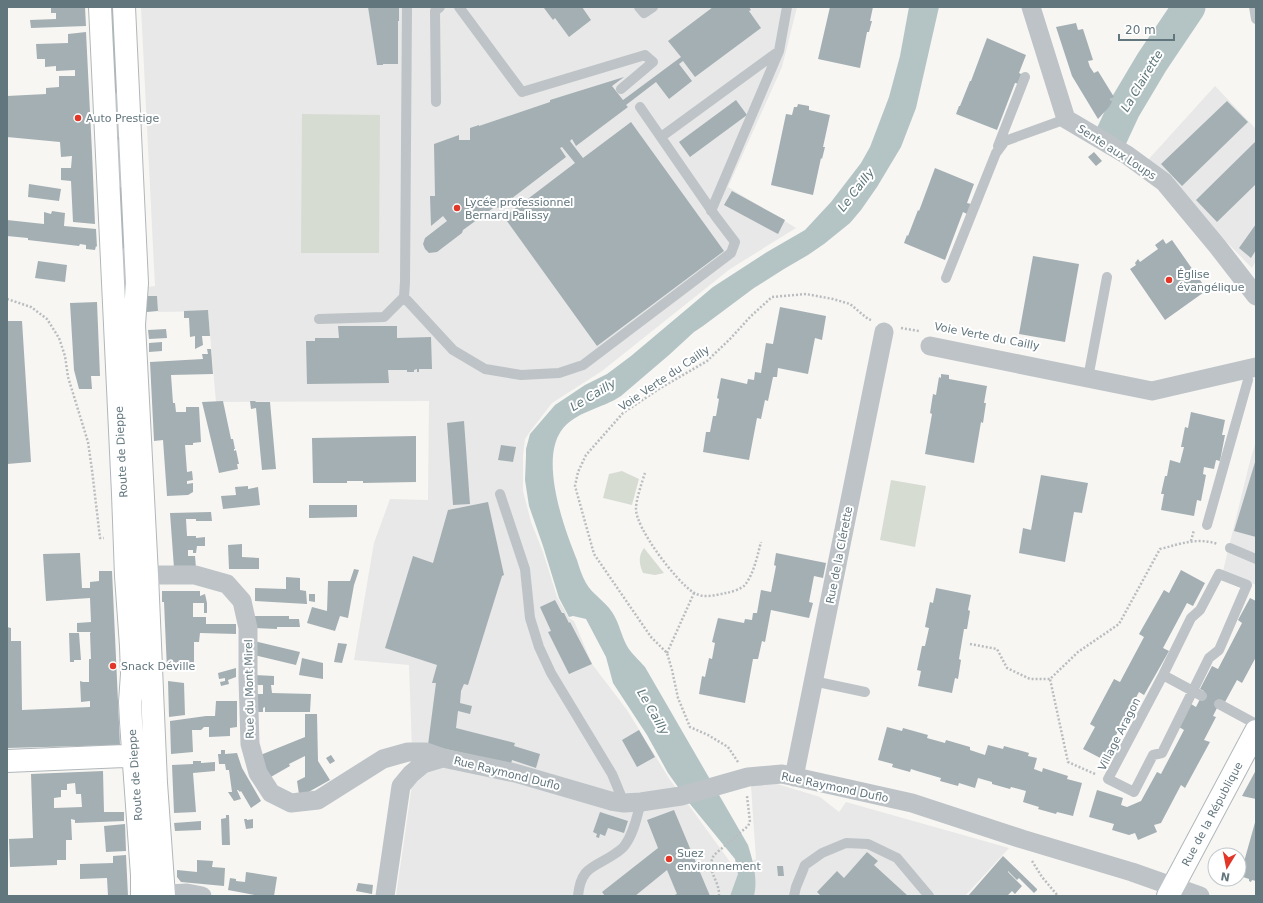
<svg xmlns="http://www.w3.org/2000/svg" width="1263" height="903" viewBox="0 0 1263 903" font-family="'DejaVu Sans',sans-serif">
  <rect width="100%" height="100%" fill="#f7f6f3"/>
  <path fill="#e7e8e7" d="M141,7H797L782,67L728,187L796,228L730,269L602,371L552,403L529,433L525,439L523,455V491L531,522L543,552L557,597L569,618L574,621L592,664L627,710L670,780L677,789L736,870L756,859L751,786L774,783L820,797L839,812L846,802L1009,848L965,896H396L413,778L409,665L354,660L374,543L390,499L428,500L429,401L216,402L208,311L158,312L157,296H146L148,287L155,286Z
    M1215,86L1256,129V261L1252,268L1147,161Z
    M1256,441V585L1223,571L1249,465Z"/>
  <path fill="#d7dcd3" d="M302,114L380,115L379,253H301Z
    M622,471L639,479L632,505L603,498L609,474Z
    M891,480L926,486L915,547L880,540Z
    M644,548L664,573L655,575L643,573C639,564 638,556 644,548Z"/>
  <path fill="#b4c4c5" d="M909,7H939L916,108L901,147L877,187L861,210L850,223L824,244L808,255L784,269L754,288L703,326L694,332L669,355L621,396C602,409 575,411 561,431C540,462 564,528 577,560C579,567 582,576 586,583C592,594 605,601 612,612C619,622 621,635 627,646C631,653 639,660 645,667L748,845C753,861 758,879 754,896H730L738,874L735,859L690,804L668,773L647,735L613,683L606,657L586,619L573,616L569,617L559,598L543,546L529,506L525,480L526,456V449L530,434L555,405L585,385L607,374L631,356L713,287L767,252L805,230L831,202L861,163L870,147L889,97L900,56Z"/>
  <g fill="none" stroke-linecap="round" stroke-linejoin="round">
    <path stroke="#b4c4c5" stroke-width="33" d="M1111,137L1124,109L1152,62L1189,7"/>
  </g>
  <path fill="#a4afb3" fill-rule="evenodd" d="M51,7H85L86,26L31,28L30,20L56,19V13H51Z
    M368,7H399V21H398V64H383V65H377Z
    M545,7H582L591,20L569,37L555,18L553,20L544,8Z
    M713,7H746L747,8L749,7L751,10L749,11L761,28L695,77L683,61L679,64L692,81L669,99L656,82L626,105L628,107L576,146L572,139L570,141L583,158L631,122L724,251L597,346L504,217L575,163L562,147L560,148L566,157L503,205L498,208L496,206L463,230L462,233L437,252L429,253L425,249L423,244L425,238L447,221L443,216L431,226L430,196H435L434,144L459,135V140H470V128L479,125V126L550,102V100L624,77L612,86L623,100L681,57L668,41Z
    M830,7H873L870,21H872L869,32H867L860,68L818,59Z
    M1076,23L1078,30L1083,29L1093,60L1088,61L1090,67L1094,73L1098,71L1114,97L1110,99L1112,102L1109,107L1098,119L1072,76L1056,27Z
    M86,32L92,152L95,224L73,222L71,181L61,180V168H71L72,156L61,157L60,142L7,137V96L46,94V88L59,87V76H75V70L56,71V66L45,67V59H37L36,44L68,43V34Z
    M987,38L1026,55L1019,73L1023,75L1019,84L1015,83L997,130L956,114L959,106H960L970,81H971Z
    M736,100L747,115L690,157L679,142Z
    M1227,101L1248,122L1182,186L1161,164Z
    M798,104L809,106V110L830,115L823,147H825L822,159L821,158L813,195L771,185L786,114L792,115L794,107H797Z
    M1256,141V184L1217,222L1196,200Z
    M1094,152L1102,161L1096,166L1088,157Z
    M935,168L974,184L967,203L971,204L967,214L963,212L945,260L904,243L907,235L908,236L918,210L919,211Z
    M29,184L61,189L59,201L28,197Z
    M732,191L785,220L778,234L724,205Z
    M52,211L65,213L64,226L96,229L97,247L96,246L95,250L86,249V245L80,244L79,246L28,240V238L7,236V220L44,224V212L51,214Z
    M1256,224V250L1251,258L1239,248Z
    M1163,239L1166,244L1172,240L1207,290L1165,320L1130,269L1136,265L1135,263L1138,259L1140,262L1158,249L1155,245Z
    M1033,256L1079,264L1065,342L1019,334Z
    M38,261L67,265L65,282L35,278Z
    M146,296H157L158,311L147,312Z
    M97,302L100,376H91L92,389H79L74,370L70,303Z
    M780,307L826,316L822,340L815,338L808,374L778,368L777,377H773L768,401L765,400L761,419L757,418L749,460L703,452L706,432H710L713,416H716L719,399L717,398L721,378L747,384L748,379L754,380L755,372L761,373L766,343L773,344Z
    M208,310L210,336H202L203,345L195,349V336L190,337L189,318H184V311Z
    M7,321H22L31,462L7,464Z
    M338,326H397V338L431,337L432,369H419V372H417V369L414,370V372H407V370H388L389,383L307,384L306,341H315V338H339Z
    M166,329L167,338L149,339L148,330Z
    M162,342V351L149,352V343Z
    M207,349H211L213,374L171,375L173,403H175L176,412H186V407H199L201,442L193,443V445H185L187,472L192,471L193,480L187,481V484L193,483V492L188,495L167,496L163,440L154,441L150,362L203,359L202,354H208Z
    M941,374L949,375V379L987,386L984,403H986L983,423L981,422L974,463L925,454L932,414L930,413L933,394L936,395L939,377L941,378Z
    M223,401L231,439H233L235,449H234V451L236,450L239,464H237L238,469L219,473L202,402Z
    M250,401H256L255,402H270L276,469L262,470L256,408L251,409Z
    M1191,412L1225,420L1222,435H1225L1220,461L1216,460L1214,469L1204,467L1203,474L1206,475L1201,501L1197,500L1194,516L1161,510L1164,494H1161L1165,476H1167L1170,460L1180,463L1184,447H1181L1185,427L1188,428Z
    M464,421L470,504L453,505L447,423Z
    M416,436V482L363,483V481H347V483H313L312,438Z
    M501,445L516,447L513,462L498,460Z
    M1256,459V537L1234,531Z
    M1041,475L1088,483L1082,513L1074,512L1065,562L1019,553L1023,528L1031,530Z
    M248,486V489L258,487L260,505L223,509L221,496L236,495L235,487Z
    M488,502L504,575L502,576L468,685L464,684L461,691L460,703L472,706L470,714L458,711L456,728L515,743L514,746L540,754L536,768L512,760L511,764L428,745L436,683H432L437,665L385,648L413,556L433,563L448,510Z
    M309,505H357V517L309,518Z
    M211,512L212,521H196V519H186L187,536H196V538L205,537V546H197L196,553H193V550H188V556H195L196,568H174L170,513Z
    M242,544V557L259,558V569H229L228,545Z
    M80,553L82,588H90V582L99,581V571H112L120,745L7,748V627L11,628V641H21L22,710L90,707V701L81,702L80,681L83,682H89V659H91L90,633L91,632H77V623L91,622L90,598L46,601L43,554Z
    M776,553L826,563L823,578L814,576L809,602L813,603L809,618L771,610L765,642L762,641L758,659H753L745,703L699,694L702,676L705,677L709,658L712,659L715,643L712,642L718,618L744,623L745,619L752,620L753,613H757L761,590L771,592L776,566L774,565Z
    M354,569L359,570L354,585L348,618L340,616L335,631L307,623L312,607L327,611L328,581H350Z
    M1181,570L1205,583L1193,606L1187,603L1163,648L1169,651L1144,695L1139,692L1115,737L1120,740L1108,762L1083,749L1095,727L1090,724L1114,679L1120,682L1144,637L1139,634L1164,590L1169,593Z
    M286,577L300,578V590L306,591L307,604L255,601V588L286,589Z
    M936,588L971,595L968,610L970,611L967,629H964L959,659L961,660L958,679L955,678L952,693L918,686L921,671L917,670L922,646H925L929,628L925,627L930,602L933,603Z
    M162,591H200V596L205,594L207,603V613H204V603H193V617H206V624H236V634L200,633L199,642H194V670H167L164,602H162Z
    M309,594H315V602L309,601Z
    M1250,598L1256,601V657L1242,683L1237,680L1225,702L1221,700L1213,716L1216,717L1204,740L1210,742L1185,788L1181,785L1161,823L1154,825L1157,832L1138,840L1135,833L1129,835L1112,830L1114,824L1089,817L1097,790L1123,798L1121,805L1127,807L1141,801L1157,772L1161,774L1184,730L1179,727L1191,704L1196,707L1204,691L1200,689L1212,666L1218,669L1242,623L1238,620Z
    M555,600L562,613H564L569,623L570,622L592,664L569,674L548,632L551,631L540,607Z
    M254,616H289V619H299L300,627H277V629L254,628Z
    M69,633H79L81,660H74V662H70Z
    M254,641L300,652L296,665L254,655Z
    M338,643L347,644L342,663L334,662Z
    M302,658L323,663V679L299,675Z
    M236,668V677L228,680L229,684L221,686L220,682L225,681V678L219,679L218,673Z
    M255,675L274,676V685H271L272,693L311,694L310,712H265V707L263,708V712H254L255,694H263V685H255Z
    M168,681L184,683L185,715L169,717Z
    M216,701H237V727L230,728V736L209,737V727H204L201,730H192L193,752L171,754L170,721L206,716H215Z
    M305,714H317L318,761L330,780L305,794H299L297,781L305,777V756L289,764L290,766L269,778L258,756L305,737Z
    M887,727L902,731L903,728L928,735L927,738L945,743L946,740L970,747V750L985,755L988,745L1003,749L1004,746L1029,753L1028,756L1037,758L1034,769L1042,772L1043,768L1068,776L1067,779L1082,783L1073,816L1057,812L1056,814L1038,809L1039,807L1023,802L1026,791L1011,787L1010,789L992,784V782L978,778L975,788L959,783L958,786L940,781L941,778L917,771L911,769L910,772L892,767L893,764L878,760Z
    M639,730L655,757L637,767L622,740Z
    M221,750H225V754L237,753L242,768L261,801L251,808L241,791L240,792L238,790H237L241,799L234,801L228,792H232L229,770H226L225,764H219L218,754H221Z
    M331,755L335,761L330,764L326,758Z
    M193,761H201V763L215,762V771L193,773L196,812L174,813L172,765L193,764Z
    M1256,770V799L1242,796Z
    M103,771L104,812H124V821L75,823V820L71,819L72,840H66V860H57V865L10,867L9,839L33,838L31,774ZM75,783L76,794H81L82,807L54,808V798L61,797V790H67V784Z
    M674,810L710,896H672L677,894L667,870L635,896H605L602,892L658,848L647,820Z
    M600,812L628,821L624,833L608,828L605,836L600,834L599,838L596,837L597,834L593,832Z
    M226,815H229L230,845H222L221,819L226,818Z
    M244,819H247V820L253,819V828L246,829Z
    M1256,819V881L1252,880L1251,882L1249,881V879L1240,876Z
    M201,821V830L175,831L174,823Z
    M125,824L126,851L106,852L104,826Z
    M867,852L878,861L874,865L908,896H821L817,892L837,871L844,878Z
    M126,855L128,896H108L107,878L80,879V864L113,863V856Z
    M1003,856L1037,889V890L1034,893L1019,878L1017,880L1008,871V872L1022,886L1015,894L1012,891L1007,896H968Z
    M197,860L213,861L212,867L225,868L224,886L181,882L177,877V870L197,872Z
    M777,866H783L784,876H778Z
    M246,872L277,877L274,896H260L228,890L230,878L236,879V881L245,882Z
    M358,883L373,885L372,894L356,891Z"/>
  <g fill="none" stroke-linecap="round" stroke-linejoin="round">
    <defs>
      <path id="secondary" d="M100,7L123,494L126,576L131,646L132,674L130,702L131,722L142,875V896
        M124,7L137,283L134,325L136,362L147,575L156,783L164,896
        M7,761L148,755
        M1168,896L1256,731"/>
    </defs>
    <use href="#secondary" stroke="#b0b7ba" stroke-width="24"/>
    <path stroke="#babdbf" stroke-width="2.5" stroke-dasharray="2 2" stroke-linecap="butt" d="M7,299L31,307L47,319L59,338L65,356L68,377L88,442L92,470L100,538H104
      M901,328L919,331
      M645,473C642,482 636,500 636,508C635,528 677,582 693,592C702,599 716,595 726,593C732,592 741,589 745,585C754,573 757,557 761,542
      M1191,541L1194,530
      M970,644L997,649L1007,668L1030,679H1050
      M667,653L694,593
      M738,762L728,747L708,735L690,727L678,698L672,670L667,653L651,637L594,554L575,486L578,472L586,455L623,413L659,389L707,361L730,339L751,316L772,297L806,294L833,299L850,304L868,319L871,320
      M1095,774L1068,762L1050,679L1078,652L1119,624L1160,549C1181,544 1196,537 1218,544
      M1032,861L1042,877L1058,896
      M719,896C720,880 705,871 714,855L748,826L750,822L747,796"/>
    <path stroke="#bdc3c6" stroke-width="10" d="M459,7L522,92L645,55L653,62L621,89
      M639,7L644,13L653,7
      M1254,7L1256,19
      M779,51L787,7
      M114,97L115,105L122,134
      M436,102L435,11L440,7
      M661,137L779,51L711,211
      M114,142L119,156L123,183
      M998,146L1025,77
      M125,253V305
      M946,278L996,153L1005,141L1066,119
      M404,297L453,350L485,369L521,375L559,373L583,365L731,253L735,242L716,217L640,107
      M319,319L384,317L404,297L405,282L407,7
      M1088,378L1107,277
      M500,494L525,569L530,618L539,647L551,673L612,774L624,803
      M1207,525L1248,380L1246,370
      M1230,548L1256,559
      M1219,574L1247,585L1219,650L1209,658L1162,753L1153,755L1134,792L1108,779L1163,675L1191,618L1200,610Z
      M1163,675L1202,696
      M813,681L865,692
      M1219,704L1256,724
      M578,896C581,865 595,868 616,853C619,851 623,848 625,845C634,833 637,816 641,802
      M794,896L796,887L805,865L822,853L846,843L868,844L897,858L929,896"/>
    <path stroke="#bdc3c6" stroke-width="19" d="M1031,7L1066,119L1127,155L1164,182L1218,247L1256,296
      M930,346L1152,391L1256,367
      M132,576L157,575H195L227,584L242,601L248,628V679L250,744L258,773L271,793L291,803L318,800L383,759L408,752H426L443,758L515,773L611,801L624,803L641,802L681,796L748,777L782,774L912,803L1022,839L1132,872L1200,896
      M794,777L884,332
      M150,895L187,893L202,896
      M385,896L401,786L411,774L423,764L443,758"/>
    <use href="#secondary" stroke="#fff" stroke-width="22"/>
  </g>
  <g fill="#e23728" stroke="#fff" stroke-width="1.5">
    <circle cx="78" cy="118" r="4"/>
    <circle cx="457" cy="208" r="4"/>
    <circle cx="1169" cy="280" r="4"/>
    <circle cx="113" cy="666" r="4"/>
    <circle cx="669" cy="859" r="4"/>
  </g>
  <g text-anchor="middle" stroke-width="4" stroke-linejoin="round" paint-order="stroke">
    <g font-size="11" fill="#62767e" stroke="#fff" text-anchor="start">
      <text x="86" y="122">Auto Prestige</text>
      <text x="465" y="206">Lycée professionnel<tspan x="465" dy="13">Bernard Palissy</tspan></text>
      <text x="1177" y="278">Église<tspan x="1177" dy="13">évangélique</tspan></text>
      <text x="121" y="670">Snack Déville</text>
      <text x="677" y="857">Suez<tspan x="677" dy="13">environnement</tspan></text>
    </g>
    <g font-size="11" fill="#62767e" stroke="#fff">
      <text transform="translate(1117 152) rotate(33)" y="4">Sente aux Loups</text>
      <text transform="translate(987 336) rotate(11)" y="4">Voie Verte du Cailly</text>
      <text transform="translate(664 378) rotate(-34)" y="4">Voie Verte du Cailly</text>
      <text transform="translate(121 452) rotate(-93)" y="4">Route de Dieppe</text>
      <text transform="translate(839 555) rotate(-79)" y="4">Rue de la Clérette</text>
      <text transform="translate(249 689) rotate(-91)" y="4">Rue du Mont Mirel</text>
      <text transform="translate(1119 734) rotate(-63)" y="4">Village Aragon</text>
      <text transform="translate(507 773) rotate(14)" y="4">Rue Raymond Duflo</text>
      <text transform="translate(135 775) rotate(-94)" y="4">Route de Dieppe</text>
      <text transform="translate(835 787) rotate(12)" y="4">Rue Raymond Duflo</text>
      <text transform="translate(1212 814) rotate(-62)" y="4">Rue de la République</text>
    </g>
    <g font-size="12" font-style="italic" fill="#5d767a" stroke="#fff">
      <text transform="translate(1142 81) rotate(-59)" y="4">La Clairette</text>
      <text transform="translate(856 190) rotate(-52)" y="4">Le Cailly</text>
      <text transform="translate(593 395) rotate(-31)" y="4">Le Cailly</text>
      <text transform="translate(653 712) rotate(60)" y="4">Le Cailly</text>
    </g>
  </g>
  <rect width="1263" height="903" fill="none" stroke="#62767e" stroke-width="16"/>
  <g transform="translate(1227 867) rotate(190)"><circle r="19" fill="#ffffff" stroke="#c0c8cb"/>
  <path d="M0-3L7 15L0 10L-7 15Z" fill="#e23728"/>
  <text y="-6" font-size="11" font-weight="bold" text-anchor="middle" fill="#62767e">N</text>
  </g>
  <path d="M1119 34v6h55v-6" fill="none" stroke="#62767e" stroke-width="2"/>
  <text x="1125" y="34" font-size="12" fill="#62767e" stroke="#ffffff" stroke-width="3" paint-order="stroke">20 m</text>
</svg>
